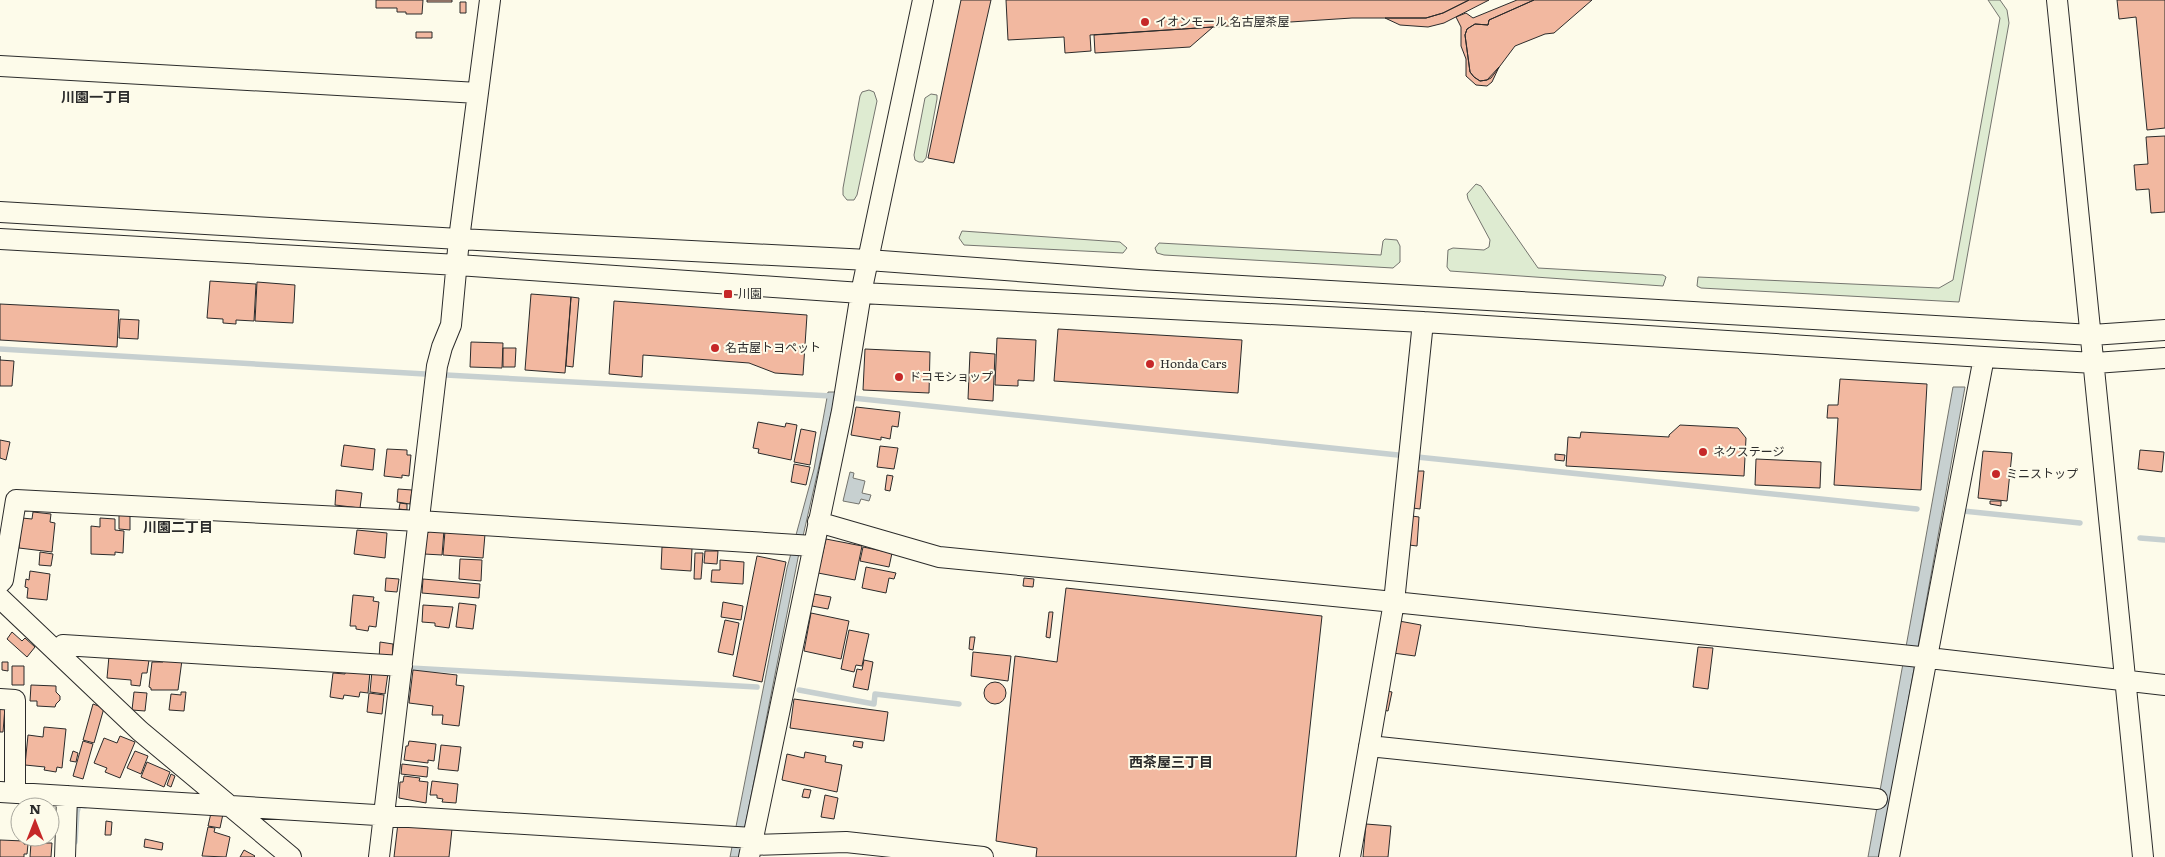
<svg xmlns="http://www.w3.org/2000/svg" width="2165" height="857" viewBox="0 0 2165 857" font-family="Literata,'Noto Sans JP',serif">
  <rect width="100%" height="100%" fill="#fdfbea"/>
  <path fill="#deebd1" stroke="#74746e" d="M1988,0H2000L2007,10L2009,23L1959,302L1701,288L1697,286L1698,277L1939,288L1953,280L2000,18Z
    M869,90L874,92L877,101L857,195L854,200H847L843,195V188L860,96L862,92Z
    M931,94L937,95V99L926,158L923,162H919L915,160L914,155L925,98Z
    M1476,184L1481,186L1538,268L1663,275L1666,277L1663,286L1450,271L1447,267L1448,250L1453,248L1484,250L1489,247L1490,240L1468,199L1467,194Z
    M962,231L1120,242L1127,248L1123,253L964,245L959,238Z
    M1385,239L1397,240L1400,246V262L1393,268L1164,255L1157,253L1155,248L1159,243L1381,255L1383,241Z"/>
  <path fill="#c7d0d0" stroke="#74746e" d="M1953,387H1965L1880,857H1868Z
    M828,392H836L798,558L739,857H730L787,568L814,469Z
    M850,472L854,473L853,478L865,481L862,493L871,495L869,501L861,499L859,504L843,501Z"/>
  <g fill="none" stroke-linecap="round" stroke-linejoin="round">
    <path stroke="#c7d0d0" stroke-width="5.5" d="M0,349L425,374
      M446,375L831,396
      M853,398L1398,455
      M1417,457L1917,509
      M1963,511L2080,523
      M2140,538L2165,540
      M410,668L757,687
      M799,690L874,704L875,694L959,704
      M75,842L77,812L79,805L85,806"/>
  </g>
  <path fill="#f2b8a0" stroke="#2b2b2b" d="M376,0H423L422,14H406V12H397V8H376Z
    M427,0H452V2H427Z
    M961,0H991L954,163L928,158Z
    M1006,0H1469L1443,13L1426,18H1352L1090,35L1091,51L1065,53L1064,37L1008,40Z
    M1469,0H1489L1444,23L1428,27L1400,25L1385,18H1426L1443,13Z
    M1517,0H1534L1489,20L1488,25L1475,24L1467,29L1465,35L1470,72L1474,77L1480,81L1487,80L1499,67L1492,82L1487,86L1476,85L1466,76V59L1461,46V27L1456,17L1466,13L1473,18Z
    M1534,0H1592L1554,33L1545,34L1515,46L1491,78L1487,80L1480,81L1474,77L1470,72L1465,35L1467,29L1475,24L1488,25L1489,20Z
    M2117,0H2165V128L2147,130L2136,17L2119,19Z
    M460,2H466V13H460Z
    M1213,27L1190,47L1095,53L1094,35Z
    M416,32H432V38H416Z
    M2165,136V212L2151,213L2149,189L2136,190L2134,165L2148,164L2146,137Z
    M210,281L256,284L254,321L236,320V324L223,323V319L207,318Z
    M257,282L295,285L293,323L255,321Z
    M531,294L571,297L565,373L525,370Z
    M571,297L579,298L573,367L566,366Z
    M614,301L807,315L803,375L775,373L749,363L643,355L642,377L609,374Z
    M0,304L119,310L117,347L0,340Z
    M120,319L139,320L138,339L119,338Z
    M1058,329L1242,340L1238,393L1054,381Z
    M997,338L1036,340L1034,381L1018,380V386L995,385Z
    M471,342L503,343L502,368L470,367Z
    M503,348H516L515,367H503Z
    M865,349L930,352L929,393L863,390Z
    M970,352L995,354L993,401L968,399Z
    M0,356V360L14,361L12,386H0Z
    M1840,379L1927,384L1921,490L1834,485L1838,418H1827L1828,405H1838Z
    M856,407L900,412L898,427L892,426L890,439L881,437V440L851,435Z
    M758,422L785,427L786,423L797,425L791,460L758,453L759,449L753,448Z
    M1680,425L1738,428L1746,438L1744,476L1566,466L1568,437L1580,438L1581,432L1669,437V435Z
    M801,429L816,432L810,465L794,462Z
    M0,440L10,442L6,460L0,458Z
    M344,445L375,449L373,470L341,466Z
    M880,446L898,448L894,469L877,467Z
    M387,449L407,450V455H411L409,476L402,475V478L384,476Z
    M2140,450L2164,452L2162,472L2138,469Z
    M1983,451L2012,453L2007,501L1978,498Z
    M1555,454L1565,455L1564,461L1555,460Z
    M1756,459L1821,462L1820,488L1755,485Z
    M794,464L810,467L806,485L791,482Z
    M1417,471H1424L1420,509L1413,508Z
    M887,475L893,476L890,491L885,490Z
    M398,489L412,490L410,504L397,502Z
    M336,490L362,493L360,508L335,505Z
    M1990,501H2001V506L1990,504Z
    M400,503L407,504V510L399,509Z
    M33,512L51,514L50,522L55,523L52,552L19,548L22,518L32,519Z
    M119,515H130V530L119,529Z
    M1412,516L1419,517L1417,546L1409,545Z
    M100,518L115,519V530L124,531L123,553L115,552V555L91,554V526L100,527Z
    M432,529L444,530L442,555L424,554L425,536Z
    M357,530L387,533L385,558L354,554Z
    M445,531L485,534L483,558L443,555Z
    M826,539L862,546L855,580L818,573Z
    M662,547L692,548L691,571L661,569Z
    M863,547L892,553L889,567L860,561Z
    M705,551H718L717,564L704,563Z
    M40,552L53,554L51,566L39,565Z
    M695,553H703L701,579H694Z
    M757,556L786,562L762,682L733,676Z
    M460,559L482,560L481,581L459,579Z
    M720,560L744,562L743,584L711,582L712,570H720Z
    M866,567L896,573L894,579L889,578L886,593L862,588Z
    M30,571L50,574L47,600L27,598L28,588L25,587L26,579L29,580Z
    M386,578L399,579L397,592L385,591Z
    M1024,578L1034,579L1033,587L1023,586Z
    M423,579L480,584L479,598L422,593Z
    M1066,588L1322,616L1296,857H1036L1037,848L996,841L1015,656L1057,662Z
    M814,594L831,597L828,609L812,606Z
    M353,595L374,597L373,601L379,602L376,627L369,626L368,631L356,629V626H350Z
    M723,602L743,606L741,620L721,617Z
    M459,603L476,605L473,629L456,627Z
    M423,605L453,607L449,628L435,626V623L422,622Z
    M1049,612H1053L1050,638L1046,637Z
    M811,613L849,621L841,659L804,651Z
    M725,620L739,623L733,655L718,652Z
    M1399,621L1421,625L1415,656L1393,653Z
    M849,630L869,634L862,666L856,665L854,672L841,669Z
    M12,632L22,641L25,638L35,647L27,657L7,639Z
    M970,637H975L973,650L969,649Z
    M380,642L393,644L392,660L379,659Z
    M1698,647L1713,648L1708,689L1693,687Z
    M973,652L1011,656L1008,681L971,676Z
    M109,656L149,660L147,673H142L140,686L131,685V680L107,678Z
    M164,659L182,660L178,690H151V688L149,687L152,662H163Z
    M864,660L873,662L868,690L853,687L857,669L862,670Z
    M2,662H8V671L2,670Z
    M12,666H24V685H12Z
    M346,669L370,672L368,693L360,692L359,697L344,695L343,699L330,697L333,673L345,674Z
    M413,670L457,675L456,685L464,686L459,726L442,724L443,715H432L433,706L409,703Z
    M372,671L388,673L385,694L370,692Z
    M984 693a11 11 0 1 1 22 0a11 11 0 1 1-22 0Z
    M31,685L56,686V692L60,696V700L56,704L55,707L37,706V701H30Z
    M1387,691L1392,692L1388,711L1383,710Z
    M134,692L147,693L145,711L132,710Z
    M181,692H186L184,711L169,710L171,694L181,695Z
    M369,693L384,695L382,714L367,712Z
    M794,699L888,712L884,741L790,728Z
    M93,704L104,708L94,743L83,740Z
    M0,706L5,707L3,732H0Z
    M44,727L66,729L62,768L57,767L56,772L44,770L45,767L25,765L28,735L43,737Z
    M120,736L135,742L120,778L105,772L107,768L94,763L104,738L117,743Z
    M83,741L93,744L83,779L73,776Z
    M409,741L436,744L434,761L428,760V763L404,760L406,746H408Z
    M854,741L863,742L862,748L853,746Z
    M441,745L461,747L458,771L438,769Z
    M73,751L78,753L76,762L70,761Z
    M135,751L148,756L141,774L127,768Z
    M805,752L826,756L825,762L842,765L837,792L782,780L787,754L804,758Z
    M147,762L170,772L164,787L141,777Z
    M402,764L428,767L427,777L401,774Z
    M171,774L175,776L171,787L167,785Z
    M404,776L420,778L419,781L428,782L426,803L399,798L400,782H403Z
    M432,781L458,784L456,803L442,802L443,799L437,798V795H430Z
    M804,789L811,790L809,798L802,797Z
    M825,795L838,798L834,819L821,817Z
    M211,813L223,814L220,828L208,826Z
    M106,821L112,822L111,835H105Z
    M398,823L452,829L449,857H394Z
    M1366,824L1391,826L1388,857H1363Z
    M208,827L215,828L214,832L230,837L226,857L202,856Z
    M145,839L163,843L162,850L144,847Z
    M0,840L24,841V844H28L27,854H24V857H0Z
    M31,843H52L51,857H30Z
    M244,850L255,856L254,857H240Z"/>
  <g fill="none" stroke-linecap="round" stroke-linejoin="round">
    <defs>
      <path id="minor" d="M2057,0L2143,857
        M0,66L478,93
        M0,212L459,239L868,260L1139,280L2092,335L2165,330
        M0,239L458,265L861,293L1423,322L1984,357L2095,363L2165,358
        M818,522L939,557L1394,602L1920,657L2165,685
        M0,583L3,580L16,500L419,521L813,546
        M0,598L140,731L291,857
        M57,652L63,645L402,666
        M0,699L15,700V792
        M1369,746L1877,799
        M0,792L753,838
        M752,845L846,842L983,857
        M65,857L67,796
        M379,857L437,366L442,347L451,325L459,239L490,0
        M749,857L842,411L861,293L923,0
        M1350,857L1394,602L1423,322
        M1889,857L1984,357"/>
    </defs>
    <use href="#minor" stroke="#2b2b2b" stroke-width="22"/>
    <use href="#minor" stroke="#fdfbea" stroke-width="20"/>
  </g>
  <g fill="#c62828" stroke="#fdfbea" stroke-width="2">
    <circle cx="1145" cy="22" r="5"/>
    <rect x="723" y="289" width="10" height="10" rx="2.5"/>
    <circle cx="715" cy="348" r="5"/>
    <circle cx="1150" cy="364" r="5"/>
    <circle cx="899" cy="377" r="5"/>
    <circle cx="1703" cy="452" r="5"/>
    <circle cx="1996" cy="474" r="5"/>
  </g>
  <g text-anchor="middle" stroke-width="4" stroke-linejoin="round" paint-order="stroke">
    <g font-size="12" fill="#2b2b2b" stroke="#fdfbea" text-anchor="start">
      <text x="1155" y="26">イオンモール 名古屋茶屋</text>
      <text x="738" y="298">川園</text>
      <text x="725" y="352">名古屋トヨペット</text>
      <text x="1160" y="368">Honda Cars</text>
      <text x="909" y="381">ドコモショップ</text>
      <text x="1713" y="456">ネクステージ</text>
      <text x="2006" y="478">ミニストップ</text>
    </g>
    <g font-size="14" font-weight="bold" fill="#2b2b2b" stroke="#fdfbea">
      <text x="96" y="102">川園一丁目</text>
      <text x="178" y="532">川園二丁目</text>
      <text x="1171" y="767">西茶屋三丁目</text>
    </g>
  </g>
  <g transform="translate(35 822)"><circle r="24" fill="#fdfbea" stroke="#a9a89e"/>
  <path d="M0-4L9 19L0 12L-9 19Z" fill="#c62828"/>
  <text y="-8" font-size="14" font-weight="bold" text-anchor="middle" fill="#2b2b2b">N</text>
  </g>
</svg>
